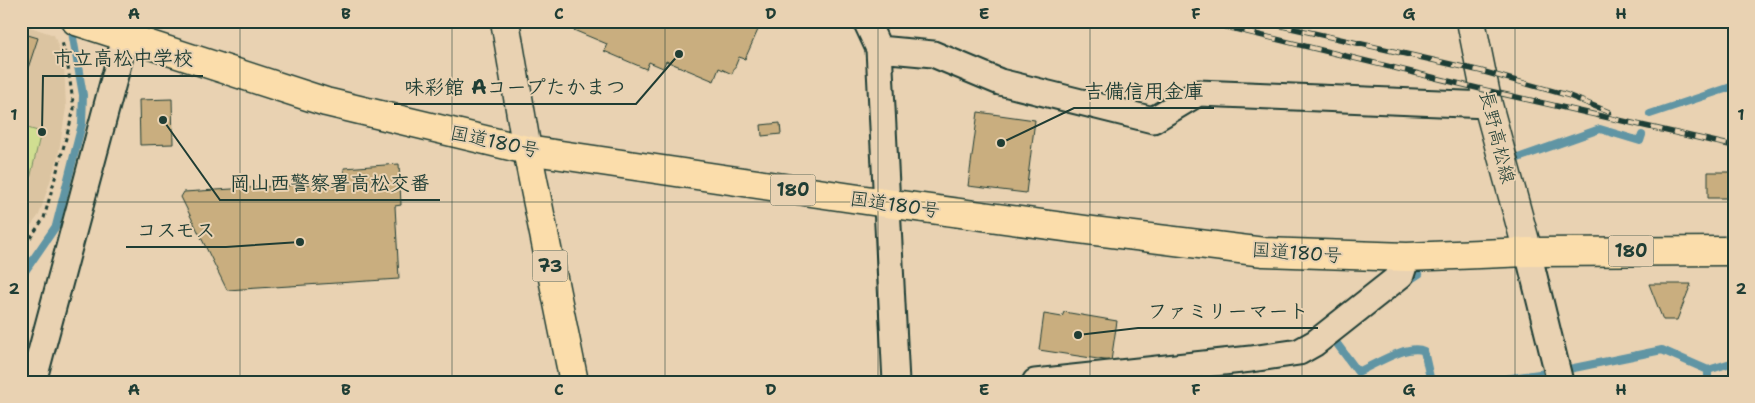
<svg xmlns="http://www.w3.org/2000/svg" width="1755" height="403" viewBox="0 0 1755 403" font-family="'Shantell Sans','Klee One',sans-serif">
  <rect width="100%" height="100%" fill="#e9d2b2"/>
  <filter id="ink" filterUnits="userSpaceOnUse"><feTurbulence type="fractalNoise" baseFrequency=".02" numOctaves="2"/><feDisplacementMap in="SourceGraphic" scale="10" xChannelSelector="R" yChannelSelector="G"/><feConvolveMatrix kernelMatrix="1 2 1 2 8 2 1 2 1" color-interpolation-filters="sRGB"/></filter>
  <g filter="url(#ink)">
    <path fill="#dbc4a1" d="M21,24L54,35L64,63L66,108L58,157L39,215L21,239Z"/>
    <path fill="#d0de91" stroke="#788e62" d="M21,126L41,132L29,183L21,200Z"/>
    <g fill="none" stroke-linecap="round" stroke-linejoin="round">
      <path stroke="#6195a4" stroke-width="8" d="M1650,114L1734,86
        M1515,159L1600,129L1640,141L1642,135
        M21,277L56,226L82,124L83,95L71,26
        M1405,283L1419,274
        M1332,337L1358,372C1374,365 1408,343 1424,351L1431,382
        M1564,370L1662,350L1708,370L1734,362
        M1708,370V382
        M1484,382L1546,373"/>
    </g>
    <path fill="#c9ae7f" stroke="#1f3d34" d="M566,21H762L745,59L739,57L732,74L719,68L714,81L666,61L663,68L649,62L646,69L604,51L607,44L564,26Z
      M915,21H940L939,27Z
      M21,33L38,38L21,89Z
      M172,99L173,144L140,145L139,100Z
      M978,112L1035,120L1026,193L968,186Z
      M780,123L781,134L762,136L761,125Z
      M399,164L401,205L395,206L399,279L227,290L181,197L184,192L345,182L344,168Z
      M1708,172H1734V198H1708Z
      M1649,284H1691L1677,320H1663Z
      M1064,312L1117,321L1111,361L1039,350L1044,314L1062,317Z"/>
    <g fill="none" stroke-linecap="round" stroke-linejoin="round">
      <defs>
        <path id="minor" d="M866,21L879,49L933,54L1000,82L1153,120L1198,93L1488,105
          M879,49L896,382
          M1528,252L1560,382
          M33,382L125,38
          M1035,382L1251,359L1299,352L1315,343L1401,275L1407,257"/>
        <path id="tertiary" d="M505,21L527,150"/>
        <path id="secondary" d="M1471,21L1488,105L1528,252"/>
        <path id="primary" d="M527,150L574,382"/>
        <path id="trunk" d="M76,21L326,102L527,150L886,203L1086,230L1264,252L1407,257L1528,252L1734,251"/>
      </defs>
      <use href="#minor" stroke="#1f3d34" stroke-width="29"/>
      <use href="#tertiary" stroke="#1f3d34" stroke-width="31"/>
      <use href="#secondary" stroke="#1f3d34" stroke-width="31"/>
      <use href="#primary" stroke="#1f3d34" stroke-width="31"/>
      <use href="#trunk" stroke="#1f3d34" stroke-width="31"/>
      <path stroke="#1f3d34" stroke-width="3" stroke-dasharray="4 4" stroke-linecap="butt" d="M21,251L44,218L74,109L67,60L62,42"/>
      <use href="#minor" stroke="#e9d2b2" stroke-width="25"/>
      <use href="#tertiary" stroke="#e9d2b2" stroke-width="28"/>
      <use href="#secondary" stroke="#e9d2b2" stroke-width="28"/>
      <use href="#primary" stroke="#fbddab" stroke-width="28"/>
      <use href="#trunk" stroke="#fbddab" stroke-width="28"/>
      <defs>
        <path id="rail" d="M1202,21L1485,90L1734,146
          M1260,21L1481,71L1567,95L1609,112"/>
      </defs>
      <use href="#rail" stroke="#1f3d34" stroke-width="5.5"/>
      <use href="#rail" stroke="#e9d2b2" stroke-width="4" stroke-dasharray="11" stroke-linecap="butt"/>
    </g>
  </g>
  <path fill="none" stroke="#1f3d34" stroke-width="1" stroke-opacity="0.55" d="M240,21V382M452,21V382M665,21V382M878,21V382M1090,21V382M1302,21V382M1515,21V382M21,202H1734"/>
  <g text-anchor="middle" stroke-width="4" stroke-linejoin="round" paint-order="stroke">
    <g fill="#e9d2b2" stroke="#5c6a5a" stroke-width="1">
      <rect x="770.5" y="174.5" width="45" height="31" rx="4"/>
      <rect x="1608.5" y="235.5" width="45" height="31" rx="4"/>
      <rect x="532.5" y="250.5" width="35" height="31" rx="4"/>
    </g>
    <g font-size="18" font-weight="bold" fill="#1f3d34">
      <text x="793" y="196">180</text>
      <text x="1631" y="257">180</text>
      <text x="550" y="272">73</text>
    </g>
    <g font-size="19" fill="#1f3d34" stroke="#e9d2b2">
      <text transform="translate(1498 137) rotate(76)" y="7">長野高松線</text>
      <text transform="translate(495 141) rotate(12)" y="7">国道180号</text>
      <text transform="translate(895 204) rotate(8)" y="7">国道180号</text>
      <text transform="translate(1297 252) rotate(4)" y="7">国道180号</text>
    </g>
  </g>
  <path fill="none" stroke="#1f3d34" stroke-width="2" d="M42 132L43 76H203M679 54L636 104H394M1001 143L1074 108H1214M163 120L220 200H440M300 242L226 247H126M1078 335L1138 328H1318"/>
  <g fill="#1f3d34" stroke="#e9d2b2" stroke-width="2">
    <circle cx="42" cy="132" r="5"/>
    <circle cx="679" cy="54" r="5"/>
    <circle cx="1001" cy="143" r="5"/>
    <circle cx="163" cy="120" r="5"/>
    <circle cx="300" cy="242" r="5"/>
    <circle cx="1078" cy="335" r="5"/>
  </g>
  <g font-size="20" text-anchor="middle" font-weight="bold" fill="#1f3d34" stroke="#e9d2b2" stroke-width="4" stroke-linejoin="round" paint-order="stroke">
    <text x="123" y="65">市立高松中学校</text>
    <text x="515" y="94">味彩館 Aコープたかまつ</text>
    <text x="1144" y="98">吉備信用金庫</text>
    <text x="330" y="190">岡山西警察署高松交番</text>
    <text x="176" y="237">コスモス</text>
    <text x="1228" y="318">ファミリーマート</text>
  </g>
  <rect width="1755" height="403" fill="none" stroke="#e9d2b2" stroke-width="55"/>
  <rect x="28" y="28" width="1700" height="348" fill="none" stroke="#1f3d34" stroke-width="2"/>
  <g font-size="16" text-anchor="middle" font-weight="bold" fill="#1f3d34">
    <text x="134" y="19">A</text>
    <text x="346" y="19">B</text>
    <text x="559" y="19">C</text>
    <text x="771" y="19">D</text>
    <text x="984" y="19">E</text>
    <text x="1196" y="19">F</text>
    <text x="1409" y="19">G</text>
    <text x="1621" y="19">H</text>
    <text x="14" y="120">1</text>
    <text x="1741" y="120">1</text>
    <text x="14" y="294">2</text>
    <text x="1741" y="294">2</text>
    <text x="134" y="395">A</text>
    <text x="346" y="395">B</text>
    <text x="559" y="395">C</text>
    <text x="771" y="395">D</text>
    <text x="984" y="395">E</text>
    <text x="1196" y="395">F</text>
    <text x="1409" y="395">G</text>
    <text x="1621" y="395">H</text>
  </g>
</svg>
